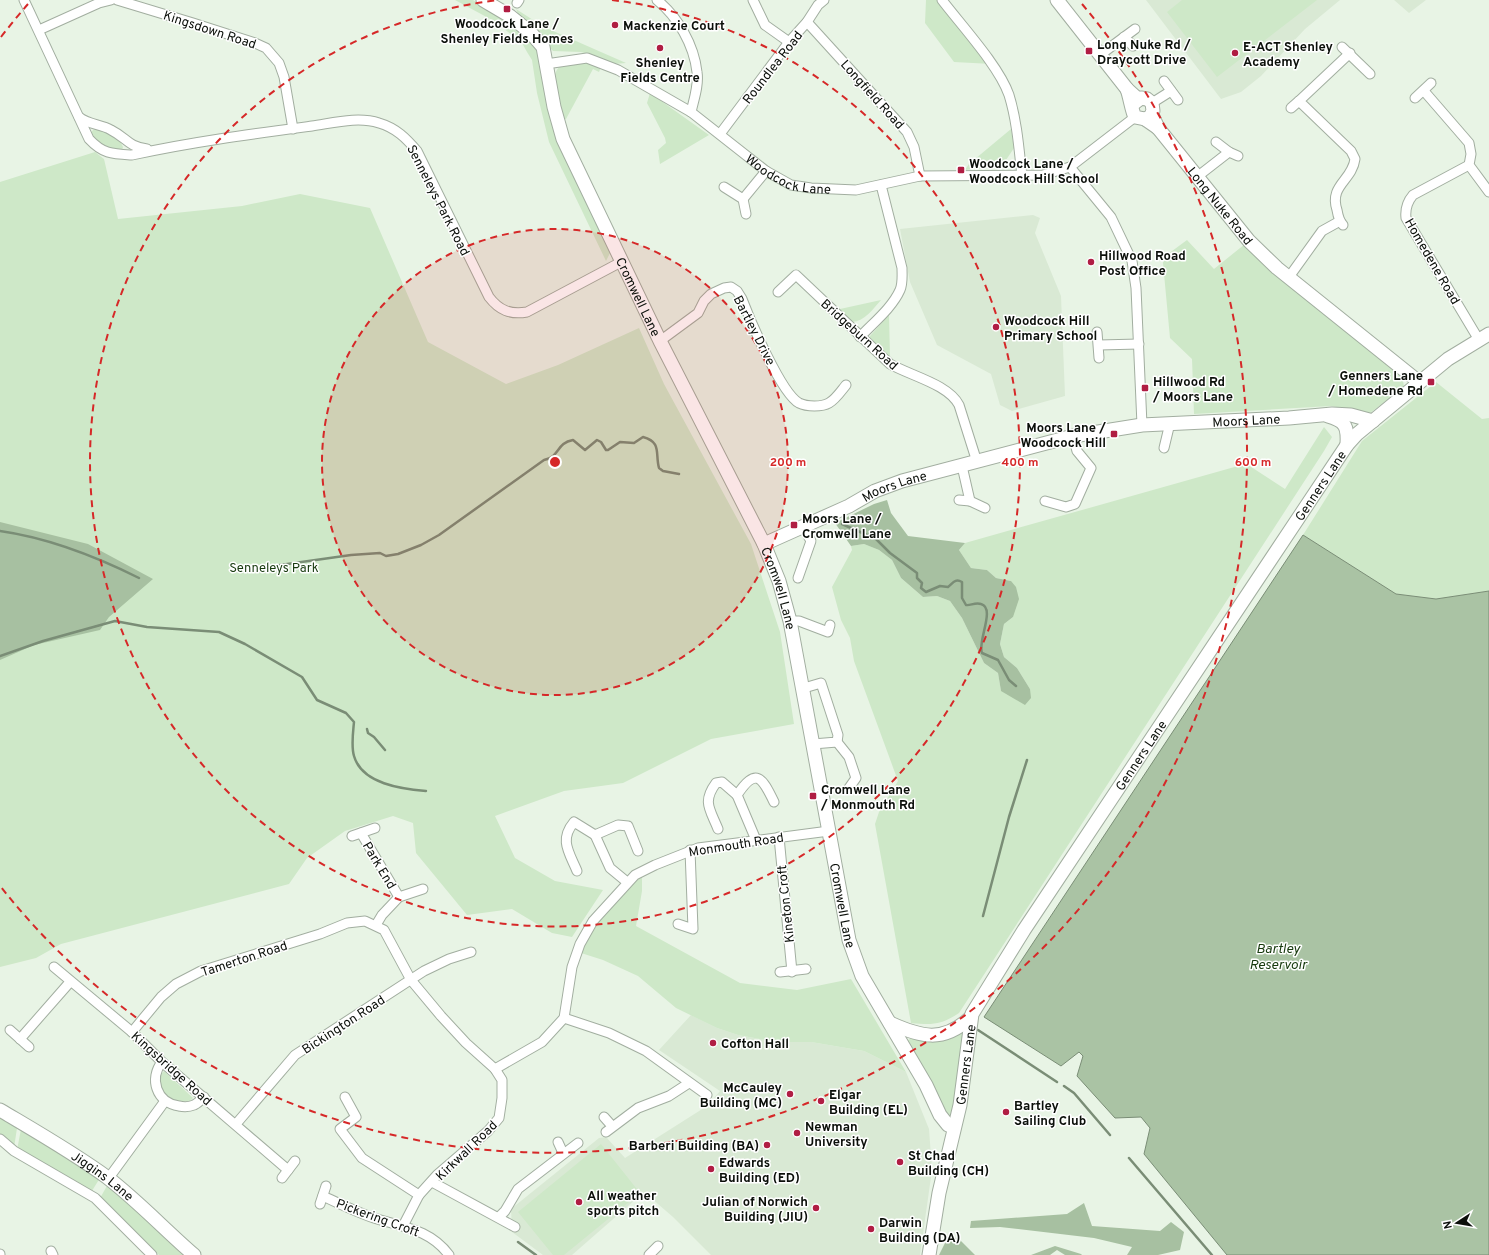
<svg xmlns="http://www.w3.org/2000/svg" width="1489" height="1255" viewBox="0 0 1489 1255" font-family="Overpass,sans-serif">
  <rect width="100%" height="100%" fill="#e8f4e5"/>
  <path fill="#d9e9d4" d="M1146,0H1340L1305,29L1261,76L1241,92L1221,99Z
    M1394,0H1426L1409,13Z
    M1033,215L1040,218L1035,233L1061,296L1065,396L1012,411L1000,405L991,374L937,345L910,282L900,229Z
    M691,1015L717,1028L738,1035L777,1042H811L864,1051L906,1072L929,1129L932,1170L920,1255H711L673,1217L644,1192L572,1255H543L512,1232L511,1209L599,1138L606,1137L625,1158L707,1106L720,1091L659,1050Z"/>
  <path fill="#cee8c8" d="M455,0H473L509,21L536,46L543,75L610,253L606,261L549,142L537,93L532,60L527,52L522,43L494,21Z
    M926,0H942L992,64L954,62L925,23Z
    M1182,0H1317L1217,77L1167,12Z
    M516,9L544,27L626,63L614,64L595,56L581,52L553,51L519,16Z
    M583,61L601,67L599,72L593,69L566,119L562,120C559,108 547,73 561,66C567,63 576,62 583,61Z
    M650,93L709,135L660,164L658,150L666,143L665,138L647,103Z
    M97,128C107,130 120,138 123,147L122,150L117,152L96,145L91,133L93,130Z
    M1011,129L1014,148L1002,166L965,170L969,164Z
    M95,152L104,159L118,219L242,206L300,194L370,208L428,342L506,384L558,365L639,328L664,384L751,544L780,632L794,724L711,739L623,783L564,791L495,816L515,858L555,881L603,890L572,937L552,933L512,909L467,915L416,853L413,823L393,816L345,831L307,858L289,884L61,944L36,958L0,967V182Z
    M1187,240L1214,269L1245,244L1402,374L1404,387L1370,413L1331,406L1194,414L1192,359L1170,338L1163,263L1164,257Z
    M881,300C873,309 865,321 852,322L840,309Z
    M889,315L890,357L870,339V336Z
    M1436,382L1482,419L1489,418V591L1436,599L1396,594L1303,535L1362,441Z
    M1324,427L1332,437L1324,451L959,1013C941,1025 933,1025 911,1023L875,824L879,812L898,781L854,661L850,638L841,620L832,587L852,550L851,546L864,544L879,550L892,560L901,578L923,597L937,596L950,601L962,618L984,663L998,673L1001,691L1030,689L1017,668L1004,657L1000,644L1004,624L1013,617L1011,581L996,578L987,570L971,568L959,550L965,543L1238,466L1242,461L1285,489Z
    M642,876V891L636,926L740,983L797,990L851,979L906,1072L864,1051L811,1042H777L738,1035L717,1028L676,1008L638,976L603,960L581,953C593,927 618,893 642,876Z
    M966,1029L951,1117L946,1115L908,1044V1040L912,1038Z
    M164,1071L193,1098L190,1101L174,1102C164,1095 153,1082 164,1071Z
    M0,1117L17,1128L14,1148L0,1136Z
    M21,1129L100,1178L90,1194L17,1150Z
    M601,1144L640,1193L564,1255H553L518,1212Z
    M108,1184L188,1255H159L99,1200Z"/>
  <path fill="#a7c0a1" d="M887,500L891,513L908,536L965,543L959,550L971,568L987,570L996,578L1011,581L1016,587L1019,599L1013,617L1004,624L1000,644L1004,657L1017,668L1030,689L1031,698L1025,705L1001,691L998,673L984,663L962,618L950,601L937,596L923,597L901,578L892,560L879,550L864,544L851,546L835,523L874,504Z
    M0,522L88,544L153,579L109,617L100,630L34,645L0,660Z
    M1084,1203L1092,1226L1160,1231L1171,1222L1184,1232L1180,1250L1158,1255H1127L1132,1247L1094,1238L1000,1227L970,1228L971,1221L1067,1214Z
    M948,1237L958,1238L975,1255H939Z
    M1055,1246L1081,1254L1082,1255H1065L1057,1250L1050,1255H1031Z"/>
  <path fill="#aac3a4" stroke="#7a8d76" d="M1303,535L1396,594L1436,599L1489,591V1255H1227L1144,1154L1150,1128L1141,1117L1115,1118L1077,1076L1083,1056L1079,1052L1061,1066L984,1017Z"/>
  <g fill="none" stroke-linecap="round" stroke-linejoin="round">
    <path stroke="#7a8d76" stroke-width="2.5" d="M842,524L876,539L890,553L917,573V578L922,583L921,588L926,592L940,586L948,587C953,583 955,578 962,582V598L966,605C970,606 975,602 981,604C996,608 977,642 982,653L998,660L1009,680L1016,686
      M0,531C49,538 95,556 139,578
      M259,568L351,555L380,553L386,556L398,554L421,545L439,535L544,460C560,457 556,443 573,440L585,450L597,440L601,442L606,450H608L620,442L634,443L643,437C662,442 655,454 659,468L663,471L679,474
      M0,656L43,641L115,621L147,627L219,632L245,644L302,677L317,700L346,713L354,722C353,733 351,746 354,756C362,784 402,789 426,791
      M367,729L368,733L374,737L385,750
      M983,916L1009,817L1027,760
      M978,1030L1057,1082
      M1064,1086L1074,1093L1110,1135
      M1129,1158L1212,1255
      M518,1242L536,1255"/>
    <defs>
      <g id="street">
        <path d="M24,0L89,139C103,154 112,154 132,155C191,142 252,134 312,126C333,123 358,116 379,123C396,128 406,138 417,151L489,297C499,310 510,315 527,312L621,262"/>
        <path d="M117,0L193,23L255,43L266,48L279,63L284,77L293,129"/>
        <path d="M657,0C678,17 694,45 697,72C699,85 694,99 691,112"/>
        <path d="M753,0L765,25L789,42"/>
        <path d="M942,0C961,25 999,66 1009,95C1017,121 1019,149 1022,176"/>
        <path d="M517,3L519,0"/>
        <path d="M807,22L907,132L914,147L920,176"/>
        <path d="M39,30L99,3L111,0"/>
        <path d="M1124,37L1133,46"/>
        <path d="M1342,47L1370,74"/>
        <path d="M1100,55L1135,29"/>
        <path id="s1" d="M546,64L587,58L618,70L691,112L766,171L791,185L811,188L856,190L920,176L1043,175L1070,167L1135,117"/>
        <path d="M1164,81L1178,100"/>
        <path d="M1424,91L1469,143L1471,154L1469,165L1489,192"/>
        <path d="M1415,98L1431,83"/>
        <path d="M1152,103L1171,91"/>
        <path d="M1291,108L1299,101"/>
        <path d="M79,117C89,125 101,124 111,130C127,138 127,146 147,149"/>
        <path d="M720,134L789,42L807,22L818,5L824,0"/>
        <path d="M1216,142L1229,152L1238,156"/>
        <path d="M1469,165L1413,195C1407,202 1405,209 1406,218L1479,340"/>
        <path d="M1070,167L1111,217L1132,261L1136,288L1142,425"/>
        <path d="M1198,178L1202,173L1229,152"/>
        <path d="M724,187L743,199L746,214"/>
        <path d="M743,199L766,171"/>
        <path d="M1343,225C1339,221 1338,216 1337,210C1329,185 1352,181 1355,159L1351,151L1299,101L1350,53"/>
        <path d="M1289,277L1322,231L1340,221"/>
        <path d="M778,292L796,275L890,364C911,376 948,384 959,405L977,462"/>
        <path d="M1097,332L1099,358"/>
        <path d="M860,337C873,323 892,308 900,290C903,283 902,275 902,268L881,185"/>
        <path d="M660,341L698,313L704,301L711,294L724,288L731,287L737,291L742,299C750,320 781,393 799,403C807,407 822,407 829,403C836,399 841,391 846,385"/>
        <path d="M1099,345L1139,344"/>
        <path d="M1164,448L1170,423"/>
        <path d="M962,466L970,501"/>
        <path d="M959,500L970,501L985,508"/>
        <path d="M1045,501L1066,507L1075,504L1091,468L1077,451L1073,436"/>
        <path d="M798,578L811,541L803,527"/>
        <path d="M790,621H799L828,632L830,625"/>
        <path d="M804,688L821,683L838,735L837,742L813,744"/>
        <path d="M837,742L849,757L856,778L849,788"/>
        <path d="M737,795L756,840"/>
        <path d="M718,829C710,809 702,802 716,783L722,782L737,795C756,767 762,777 774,802"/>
        <path d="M361,833L399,897"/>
        <path d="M595,835L610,868L627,882"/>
        <path d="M352,836L375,828"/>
        <path d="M779,837L792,972"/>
        <path d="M577,871C569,852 559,840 574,822L595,835L618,825L628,826L638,851"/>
        <path d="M678,924L693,929L690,850"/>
        <path d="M376,925L382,915L399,897L423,889"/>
        <path d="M54,967L132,1032L162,1062L288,1170"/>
        <path d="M780,972L806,969"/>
        <path d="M564,1018L609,1033L646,1051L707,1095"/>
        <path d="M10,1030L29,1047"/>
        <path d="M132,1032L161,997L176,984L201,971L320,934L347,923L365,921L384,930L411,980L441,1016L466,1043L495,1069L502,1080V1098L499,1118L488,1131L437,1175L419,1195L403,1226"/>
        <path d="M20,1039L70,982"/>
        <path d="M162,1062C149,1078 156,1103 179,1106C184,1107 189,1107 194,1105C198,1103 201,1100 204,1097"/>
        <path d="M495,1069L542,1042L564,1018L572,967L580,944L593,921L635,875L655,865L698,848L829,831"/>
        <path d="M345,1097L356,1117L340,1129L362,1158L419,1195"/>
        <path d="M604,1117L612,1126"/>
        <path d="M236,1124L295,1055L424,971L449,959L471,952"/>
        <path d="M606,1132L638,1108L669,1096L689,1083"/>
        <path d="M0,1139L14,1151L95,1198L152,1255"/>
        <path d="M558,1142L563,1153"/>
        <path d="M282,1178L295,1161"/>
        <path d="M108,1179L165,1101"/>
        <path d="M432,1182L515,1227"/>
        <path d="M323,1196C340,1204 356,1212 374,1218C402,1227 430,1229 449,1255"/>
        <path d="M320,1204L326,1186"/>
        <path d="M499,1217L505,1211L518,1189L578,1143"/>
        <path d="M51,1251L53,1255"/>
        <path d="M0,1254V1255"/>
        <path d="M649,1255L658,1246"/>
      </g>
      <g id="secondary">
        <path id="s2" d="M483,0L510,16L531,33L543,47L554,107L563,139L660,341L764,544L779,581L790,621L849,940L862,976L926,1085L940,1115L948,1125L954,1127"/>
        <path d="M1057,0L1127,89L1138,99"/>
        <path d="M1127,89C1130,97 1132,112 1135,117L1145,119L1158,128"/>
        <path d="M1133,104L1141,98L1147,99L1152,103L1153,111L1150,117L1145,119"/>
        <path id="s3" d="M1152,115L1158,128L1249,241L1277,268L1419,382"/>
        <path d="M1328,416C1346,421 1348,427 1347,445"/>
        <path id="s4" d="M764,544L849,506L875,491L902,481L1073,436L1142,425L1289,418L1332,414L1351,415L1373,421"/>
        <path d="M890,1023C921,1037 943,1043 970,1018"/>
        <path id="s5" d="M0,1110C37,1132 74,1153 108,1178C139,1202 165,1230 194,1255"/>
        <path id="s6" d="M929,1255L939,1193L960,1105L972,1014L1024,930L1347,445L1357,434L1448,359L1489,334"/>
      </g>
    </defs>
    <use href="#street" stroke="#a2aea0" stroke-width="11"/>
    <use href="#secondary" stroke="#a2aea0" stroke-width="15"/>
    <use href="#street" stroke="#fff" stroke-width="9"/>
    <use href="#secondary" stroke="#fff" stroke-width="13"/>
  </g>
  <circle cx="555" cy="462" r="233" fill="#d62828" fill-opacity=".12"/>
  <g fill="none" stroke="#d62828" stroke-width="2" stroke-dasharray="7 5">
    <circle cx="555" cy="462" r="233"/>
    <path d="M612 0A465 465 0 1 1 498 0"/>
    <path d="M1 37A698 698 0 0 1 28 4M1082 4A698 698 0 1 1 1 887"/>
  </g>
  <g fill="#b01d43" stroke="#fff" stroke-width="1.5">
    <rect x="503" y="5" width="8" height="8" rx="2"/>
    <circle cx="615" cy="25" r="4"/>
    <circle cx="660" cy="48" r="4"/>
    <rect x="1085" y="47" width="8" height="8" rx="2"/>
    <circle cx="1235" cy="53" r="4"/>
    <rect x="957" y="166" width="8" height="8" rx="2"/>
    <circle cx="1091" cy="262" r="4"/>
    <circle cx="996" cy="327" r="4"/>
    <rect x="1427" y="378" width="8" height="8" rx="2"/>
    <rect x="1141" y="384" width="8" height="8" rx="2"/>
    <rect x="1110" y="430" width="8" height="8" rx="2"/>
    <rect x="790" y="521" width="8" height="8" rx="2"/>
    <rect x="809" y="792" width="8" height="8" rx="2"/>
    <circle cx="713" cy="1043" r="4"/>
    <circle cx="790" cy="1094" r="4"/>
    <circle cx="821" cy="1101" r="4"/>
    <circle cx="1006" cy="1112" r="4"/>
    <circle cx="797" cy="1133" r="4"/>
    <circle cx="767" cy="1145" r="4"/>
    <circle cx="900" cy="1162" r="4"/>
    <circle cx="711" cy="1169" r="4"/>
    <circle cx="579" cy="1202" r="4"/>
    <circle cx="816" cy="1208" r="4"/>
    <circle cx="871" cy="1229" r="4"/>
  </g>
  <g text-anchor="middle" stroke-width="3" stroke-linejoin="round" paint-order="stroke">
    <g font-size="13" font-weight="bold" fill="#0b0f0a" stroke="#fff" text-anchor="start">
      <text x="507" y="28" text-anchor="middle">Woodcock Lane /<tspan x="507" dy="15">Shenley Fields Homes</tspan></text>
      <text x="623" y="30">Mackenzie Court</text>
      <text x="1097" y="49">Long Nuke Rd /<tspan x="1097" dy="15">Draycott Drive</tspan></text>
      <text x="1243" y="51">E-ACT Shenley<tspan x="1243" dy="15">Academy</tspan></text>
      <text x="660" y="67" text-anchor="middle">Shenley<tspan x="660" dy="15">Fields Centre</tspan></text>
      <text x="969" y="168">Woodcock Lane /<tspan x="969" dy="15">Woodcock Hill School</tspan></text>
      <text x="1099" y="260">Hillwood Road<tspan x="1099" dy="15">Post Office</tspan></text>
      <text x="1004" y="325">Woodcock Hill<tspan x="1004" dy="15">Primary School</tspan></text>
      <text x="1423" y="380" text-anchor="end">Genners Lane<tspan x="1423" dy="15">/ Homedene Rd</tspan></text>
      <text x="1153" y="386">Hillwood Rd<tspan x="1153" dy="15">/ Moors Lane</tspan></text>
      <text x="1106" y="432" text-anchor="end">Moors Lane /<tspan x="1106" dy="15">Woodcock Hill</tspan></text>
      <text x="802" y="523">Moors Lane /<tspan x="802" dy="15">Cromwell Lane</tspan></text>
      <text x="821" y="794">Cromwell Lane<tspan x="821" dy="15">/ Monmouth Rd</tspan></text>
      <text x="721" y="1048">Cofton Hall</text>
      <text x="782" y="1092" text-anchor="end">McCauley<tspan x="782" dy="15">Building (MC)</tspan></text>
      <text x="829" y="1099">Elgar<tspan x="829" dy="15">Building (EL)</tspan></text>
      <text x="1014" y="1110">Bartley<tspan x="1014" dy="15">Sailing Club</tspan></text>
      <text x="805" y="1131">Newman<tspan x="805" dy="15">University</tspan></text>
      <text x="759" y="1150" text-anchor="end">Barberi Building (BA)</text>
      <text x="908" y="1160">St Chad<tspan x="908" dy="15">Building (CH)</tspan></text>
      <text x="719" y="1167">Edwards<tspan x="719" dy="15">Building (ED)</tspan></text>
      <text x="587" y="1200">All weather<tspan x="587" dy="15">sports pitch</tspan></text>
      <text x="808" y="1206" text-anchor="end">Julian of Norwich<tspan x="808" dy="15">Building (JIU)</tspan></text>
      <text x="879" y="1227">Darwin<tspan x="879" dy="15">Building (DA)</tspan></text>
    </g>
    <g font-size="13" fill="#0b0f0a" stroke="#fff">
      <text transform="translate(210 29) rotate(18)" y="5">Kingsdown Road</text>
      <text transform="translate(772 67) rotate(-52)" y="5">Roundlea Road</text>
      <text transform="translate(873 94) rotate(48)" y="5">Longfield Road</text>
      <text dy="5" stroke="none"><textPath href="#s1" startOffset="277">Woodcock Lane</textPath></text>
      <text transform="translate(439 200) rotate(63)" y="5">Senneleys Park Road</text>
      <text dy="5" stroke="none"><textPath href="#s3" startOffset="114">Long Nuke Road</textPath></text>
      <text transform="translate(1433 261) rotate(60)" y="5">Homedene Road</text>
      <text dy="5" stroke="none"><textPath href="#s2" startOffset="346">Cromwell Lane</textPath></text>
      <text transform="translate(755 330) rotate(63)" y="5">Bartley Drive</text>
      <text transform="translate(860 334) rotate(42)" y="5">Bridgeburn Road</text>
      <text dy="5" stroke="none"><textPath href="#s4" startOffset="503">Moors Lane</textPath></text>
      <text dy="5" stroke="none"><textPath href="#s6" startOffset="878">Genners Lane</textPath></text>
      <text dy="5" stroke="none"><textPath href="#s4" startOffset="143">Moors Lane</textPath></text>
      <text dy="5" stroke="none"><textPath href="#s2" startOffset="670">Cromwell Lane</textPath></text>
      <text dy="5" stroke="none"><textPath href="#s6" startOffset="554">Genners Lane</textPath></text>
      <text transform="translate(736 844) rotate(-9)" y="5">Monmouth Road</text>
      <text transform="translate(380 865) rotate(59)" y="5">Park End</text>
      <text transform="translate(785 904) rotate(-96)" y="5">Kineton Croft</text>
      <text dy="5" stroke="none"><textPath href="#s2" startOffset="994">Cromwell Lane</textPath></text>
      <text transform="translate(244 958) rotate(-18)" y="5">Tamerton Road</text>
      <text transform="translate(343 1024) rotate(-33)" y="5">Bickington Road</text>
      <text dy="5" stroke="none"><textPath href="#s6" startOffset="194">Genners Lane</textPath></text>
      <text transform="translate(172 1068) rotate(42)" y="5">Kingsbridge Road</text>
      <text transform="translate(466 1150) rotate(-44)" y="5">Kirkwall Road</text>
      <text dy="5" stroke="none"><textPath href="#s5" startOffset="122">Jiggins Lane</textPath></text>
      <text transform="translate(378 1217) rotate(20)" y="5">Pickering Croft</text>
    </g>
    <g font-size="13" fill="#173a0e" stroke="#fff">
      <text x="274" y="572">Senneleys Park</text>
    </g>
    <g font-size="14" font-style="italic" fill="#173a0e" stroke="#fff">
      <text x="1278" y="953">Bartley<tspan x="1278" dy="16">Reservoir</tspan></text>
    </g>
  </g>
  <circle cx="555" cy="462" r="6" fill="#d62828" stroke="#fff" stroke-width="2"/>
  <g font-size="12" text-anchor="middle" font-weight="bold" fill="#d62828" stroke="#fff" stroke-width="3" stroke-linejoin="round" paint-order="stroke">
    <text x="788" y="466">200 m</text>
    <text x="1020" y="466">400 m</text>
    <text x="1253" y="466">600 m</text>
  </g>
  <g transform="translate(1457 1223) rotate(258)" stroke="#ffffff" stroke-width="3" paint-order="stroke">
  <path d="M0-3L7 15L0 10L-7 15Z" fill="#0b0f0a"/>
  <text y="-6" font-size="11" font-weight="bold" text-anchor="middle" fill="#0b0f0a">N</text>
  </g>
</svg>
